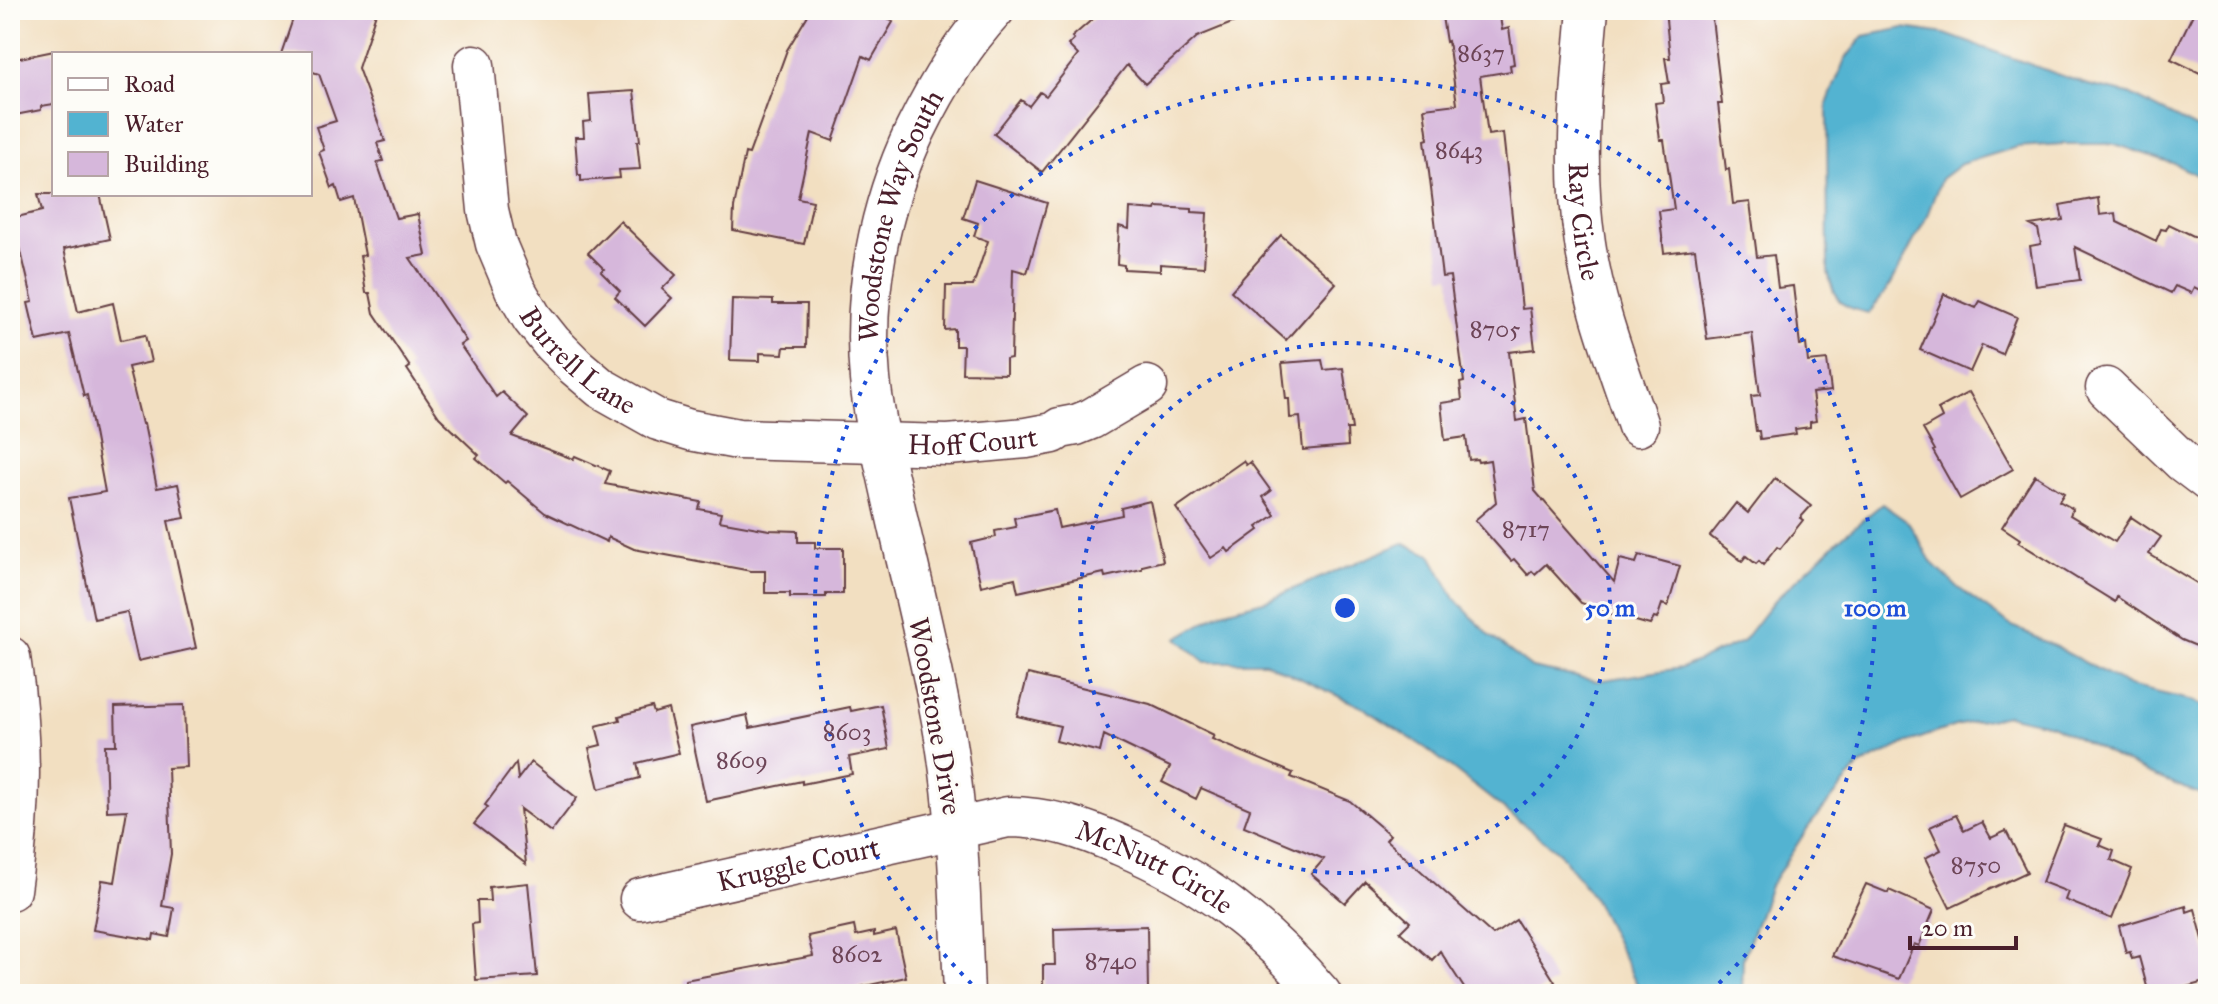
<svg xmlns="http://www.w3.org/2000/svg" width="2218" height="1004" viewBox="0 0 2218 1004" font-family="'IM FELL Great Primer',serif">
  <rect width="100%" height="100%" fill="#fdfcf7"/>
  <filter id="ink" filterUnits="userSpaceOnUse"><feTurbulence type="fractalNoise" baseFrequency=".0125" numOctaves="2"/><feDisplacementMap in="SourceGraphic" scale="16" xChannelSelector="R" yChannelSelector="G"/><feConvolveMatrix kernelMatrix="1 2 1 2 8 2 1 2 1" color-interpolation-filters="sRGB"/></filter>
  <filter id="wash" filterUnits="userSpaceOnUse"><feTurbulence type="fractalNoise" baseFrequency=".006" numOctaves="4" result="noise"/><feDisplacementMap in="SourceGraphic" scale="32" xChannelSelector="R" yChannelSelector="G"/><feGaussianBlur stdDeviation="1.8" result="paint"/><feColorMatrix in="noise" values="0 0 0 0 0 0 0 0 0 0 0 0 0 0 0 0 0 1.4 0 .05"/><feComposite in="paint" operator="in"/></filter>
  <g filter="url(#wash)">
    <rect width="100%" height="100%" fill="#f2dfc1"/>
    <path fill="#52b3d1" stroke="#4e697e" stroke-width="2" d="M1904,28L1945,34L2088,85L2129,94L2208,134V181L2175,164L2115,144H2064L2017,147L1961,164L1941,179L1926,218L1891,284L1869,313C1839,307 1835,301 1828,272L1827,104L1845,59L1864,36Z
      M1882,504L1909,523L1932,563L1957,587L2010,625L2054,646L2129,686L2190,700L2208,707V797L2149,774L2051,725L2007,715L1955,726L1906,743L1859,766L1809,826L1770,886L1743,959L1742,994H1642L1593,897L1559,852L1427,749L1364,708L1265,662H1205L1177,638L1222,612L1267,600L1403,543L1431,555L1455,599L1490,636L1532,668L1597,681L1681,668L1742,642L1774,601L1842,537Z"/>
    <g id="blocks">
      <path fill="#d6b7db" d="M296,10H377L358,68L385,141L377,143L383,161L377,162L396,218L418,214L426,255L410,258L466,341L460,345L496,397L502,392L528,417L512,436L573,459L575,456L610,471L605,484L701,502L699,509L721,513L719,521L769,530L798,531V542H815V548H843V594H826V597H790V593H765V571H751L634,549L608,537L607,542L545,513L507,481L505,483L476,458L479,455L439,417L407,369L410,367L374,313L370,293H366L360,256L365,255L354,198L341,202L336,186L332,188L319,152L324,150L316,127L336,121L319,74L310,71V54H281Z
        M811,10H872L893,22L871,60L863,56L833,141L812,133L798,198L813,201L804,244L733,230L734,208L745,153L749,154L787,50Z
        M1103,10L1262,11L1197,37L1145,84L1127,65L1042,172L994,134L1021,100L1029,106L1040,92L1046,96L1078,55L1068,45L1074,39L1072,37Z
        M1441,10H1499L1502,30L1509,28L1514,64L1510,65L1511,71L1480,76L1488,135L1503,133L1522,309L1530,308L1535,349L1509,352L1517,421L1526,419L1535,491L1614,582L1620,559L1636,563L1639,555L1680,566L1668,606L1662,604L1657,619L1654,618L1650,625L1593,609L1594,607L1581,603L1546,564L1535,574L1532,571L1528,575L1514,559L1511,561L1475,520L1496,502L1490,460L1478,462L1477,459L1469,460L1466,437L1445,440L1441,403L1462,400L1460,383L1464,382L1450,276L1442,277L1425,140L1428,139L1424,108L1457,104L1448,41L1446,42Z
        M1665,10H1711L1722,104H1718L1726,170L1729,169L1733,204L1750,202L1757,257L1774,255L1778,288L1793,286L1800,345L1806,344L1808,362L1827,360L1831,391L1812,393L1816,421L1810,422V427L1795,429L1796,434L1760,439L1759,431H1756L1751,396L1760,395L1752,333L1707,339L1695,249L1664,253L1659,211L1674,209L1664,140H1660L1655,103L1663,102L1661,84L1669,83L1665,58H1670Z
        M2195,10H2208V77L2171,59Z
        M54,51V104L41,106V110L10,116V60Z
        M634,91L640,141H637L640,169L619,170L620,178L581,181V175H578L575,137H584L583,122L591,121L589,94Z
        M975,180L1047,203L1027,273L1013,269L1011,358L1006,359V374L962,373L963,346H955V329L945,330L946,286H973L988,241L974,236L978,223L963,218Z
        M38,194H100L110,239L64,249L78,312L113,303L121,340L145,335L151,362L128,367L142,424H144L157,488L178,484L185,518L168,521L196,648L138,661L127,612L94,619L69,498L105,492L87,395L84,396L69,334L37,341L28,303L33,302L13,218L42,211Z
        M2098,198L2100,215L2116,213L2117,222L2156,241L2161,229L2166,230L2169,224L2208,243V294L2194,287L2191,293L2175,286L2171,293L2075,247L2080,280L2036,286L2030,246L2041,244L2038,229L2030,225L2063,220L2060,205Z
        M1157,207L1192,209V212L1207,213L1204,267L1160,264V271L1124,269V265L1117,264L1119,226L1129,229L1130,208L1156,210Z
        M620,221L676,275L662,289L672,298L645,326L615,297L620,291L601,272L604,269L588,253Z
        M1281,235L1336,283L1286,340L1231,291Z
        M1944,294L1976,308L1980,301L2017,317L2002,354L1982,345L1970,372L1920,350Z
        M732,299L773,300V304H807L806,347H784L783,354L760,353V361L730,360Z
        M1322,360L1324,370L1343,368L1352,429H1347L1348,446L1303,450L1300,417L1290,418L1289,399H1286L1282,363Z
        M1969,392L2013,469L1960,499L1933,451L1935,450L1923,429L1942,418L1938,409Z
        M1243,461L1246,465L1250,462L1271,491L1263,497L1275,515L1257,527L1259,530L1229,552L1226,548L1211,558L1176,508Z
        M2035,475L2064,493L2059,501L2073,509L2070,515L2115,542L2131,517L2161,537L2149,554L2208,590V651L2182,640L2117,597L2115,602L2018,542L2020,539L2002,527Z
        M1775,478L1811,506L1800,518L1803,520L1780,549L1777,547L1763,565L1759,561L1756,564L1746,556L1742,561L1710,536L1736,503L1748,513Z
        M1150,501L1163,561L1142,566V569L1105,577L1104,573L1018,592L1015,578L981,586L971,543L996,537L995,531L1016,527L1014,518L1055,510L1059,528L1122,515L1121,508Z
        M1028,674L1150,704L1214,735L1212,739L1293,773L1291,777L1350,801L1390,835L1386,840L1493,935L1516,920L1555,982L1535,994H1468L1440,951L1432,960L1400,932L1410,922L1365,881L1345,903L1311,874L1324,859L1244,826L1250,809L1201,788L1196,799L1162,782L1170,767L1104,735L1100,752L1056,741L1060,726L1017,716Z
        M184,705L186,767L168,768L171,854L162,906L174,908L169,937L154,934L153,940L93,930L102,880L115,882L127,810L107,811L105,745H116L115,707Z
        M881,705L889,749L849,757L852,774L802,784V781L706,801L690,727L747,715L750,728L850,707L851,711Z
        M652,707L654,713L668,709L679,753L637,763L640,778L599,789L589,748L601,745L596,726L620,720L619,716Z
        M531,762L577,798L551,832L520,809L526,864L474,824L488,807L485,805L516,763L518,779Z
        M1956,815L1964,831L1982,822L1991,838L2006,831L2027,872L1950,908L1925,858L1941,850L1930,827Z
        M2064,825L2102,839L2099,845L2114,851L2111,860L2132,869L2112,919L2065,900L2068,892L2042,882Z
        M528,883L537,976L476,980L472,924L478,923L477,901H490L489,887Z
        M1866,884L1888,893L1889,890L1934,910L1919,946L1914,944L1899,979L1832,956Z
        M2186,906L2187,912L2195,909L2208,958V981L2161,994H2149L2139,957L2132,959L2130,952L2126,953L2119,926Z
        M854,926L856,936L874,932V936L896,931L906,977L829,994H686L685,980L813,956L808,936Z
        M1147,926L1148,994H1043V965H1055L1054,929Z"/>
    </g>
  </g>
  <g filter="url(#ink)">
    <use href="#blocks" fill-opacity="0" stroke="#633c42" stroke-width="2"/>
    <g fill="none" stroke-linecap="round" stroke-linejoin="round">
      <defs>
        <g id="minor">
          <path id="s1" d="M1588,10C1581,88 1573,165 1585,243C1594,306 1618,366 1638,426"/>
          <path id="s2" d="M474,65L488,210L496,244L515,289L532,318L552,343L575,366L601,388L658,420L690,430L738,439L948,445L1026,438L1053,433L1060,428L1076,425L1091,419L1147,386"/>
          <path d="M2106,388L2183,462L2208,481"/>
          <path d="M10,657C22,735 22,812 10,890"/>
          <path id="s3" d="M640,899L1008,817C1049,817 1084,829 1120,845C1204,880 1262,926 1321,994"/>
          <path id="s4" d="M964,994C960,899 959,804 940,710C927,641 909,572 894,504C885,462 874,421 870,379C862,294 879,207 915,131C936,88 961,45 994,10"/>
        </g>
      </defs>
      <use href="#minor" stroke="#633c42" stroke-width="43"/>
      <use href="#minor" stroke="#fff" stroke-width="40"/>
    </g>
  </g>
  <g fill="none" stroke="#1d4ed8" stroke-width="4" stroke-dasharray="4 8">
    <circle cx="1345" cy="608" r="265"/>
    <path d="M980 992A530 530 0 1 1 1710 992"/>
  </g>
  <g text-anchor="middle" stroke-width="6" stroke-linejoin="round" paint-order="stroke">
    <g font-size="24" fill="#6d4557">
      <text x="1481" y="61">8637</text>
      <text x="1459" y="158">8643</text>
      <text x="1495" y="337">8705</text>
      <text x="1526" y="537">8717</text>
      <text x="847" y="740">8603</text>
      <text x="742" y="768">8609</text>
      <text x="1976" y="873">8750</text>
      <text x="857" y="962">8602</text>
      <text x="1111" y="969">8740</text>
    </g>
    <g font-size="28" fill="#4a1f2b" stroke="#fdfcf7">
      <text dy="10" stroke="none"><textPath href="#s4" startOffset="792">Woodstone Way South</textPath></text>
      <text dy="10" stroke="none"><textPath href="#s1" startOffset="212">Ray Circle</textPath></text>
      <text dy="10" stroke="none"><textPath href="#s2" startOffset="326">Burrell Lane</textPath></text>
      <text dy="10" stroke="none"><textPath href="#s2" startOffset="744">Hoff Court</textPath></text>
      <text transform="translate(936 716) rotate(80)" y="10">Woodstone Drive</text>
      <text dy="10" stroke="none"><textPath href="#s3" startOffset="162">Kruggle Court</textPath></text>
      <text dy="10" stroke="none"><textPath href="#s3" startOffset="534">McNutt Circle</textPath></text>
    </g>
  </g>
  <circle cx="1345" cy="608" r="12" fill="#1d4ed8" stroke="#fdfcf7" stroke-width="4"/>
  <g font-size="24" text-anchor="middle" font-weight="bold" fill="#1d4ed8" stroke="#fdfcf7" stroke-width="6" stroke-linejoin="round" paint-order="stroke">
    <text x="1610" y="616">50 m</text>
    <text x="1875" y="616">100 m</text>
  </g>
  <rect width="2218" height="1004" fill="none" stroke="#fdfcf7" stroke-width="40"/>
  <rect x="52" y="52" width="260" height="144" fill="#fdfcf7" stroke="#b5a4a5" stroke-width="2"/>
  <rect x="68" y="78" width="40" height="12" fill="#ffffff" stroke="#b5a4a5" stroke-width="2"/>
  <text x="124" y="92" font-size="24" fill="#4a1f2b">Road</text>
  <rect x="68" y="112" width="40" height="24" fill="#52b3d1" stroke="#b5a4a5" stroke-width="2"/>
  <text x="124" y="132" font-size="24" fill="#4a1f2b">Water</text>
  <rect x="68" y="152" width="40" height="24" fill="#d6b7db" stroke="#b5a4a5" stroke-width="2"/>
  <text x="124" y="172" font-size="24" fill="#4a1f2b">Building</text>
  <path d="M1910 936v12h106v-12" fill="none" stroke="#4a1f2b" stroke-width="4"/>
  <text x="1922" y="936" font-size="24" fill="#4a1f2b" stroke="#fdfcf7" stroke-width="6" paint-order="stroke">20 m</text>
</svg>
